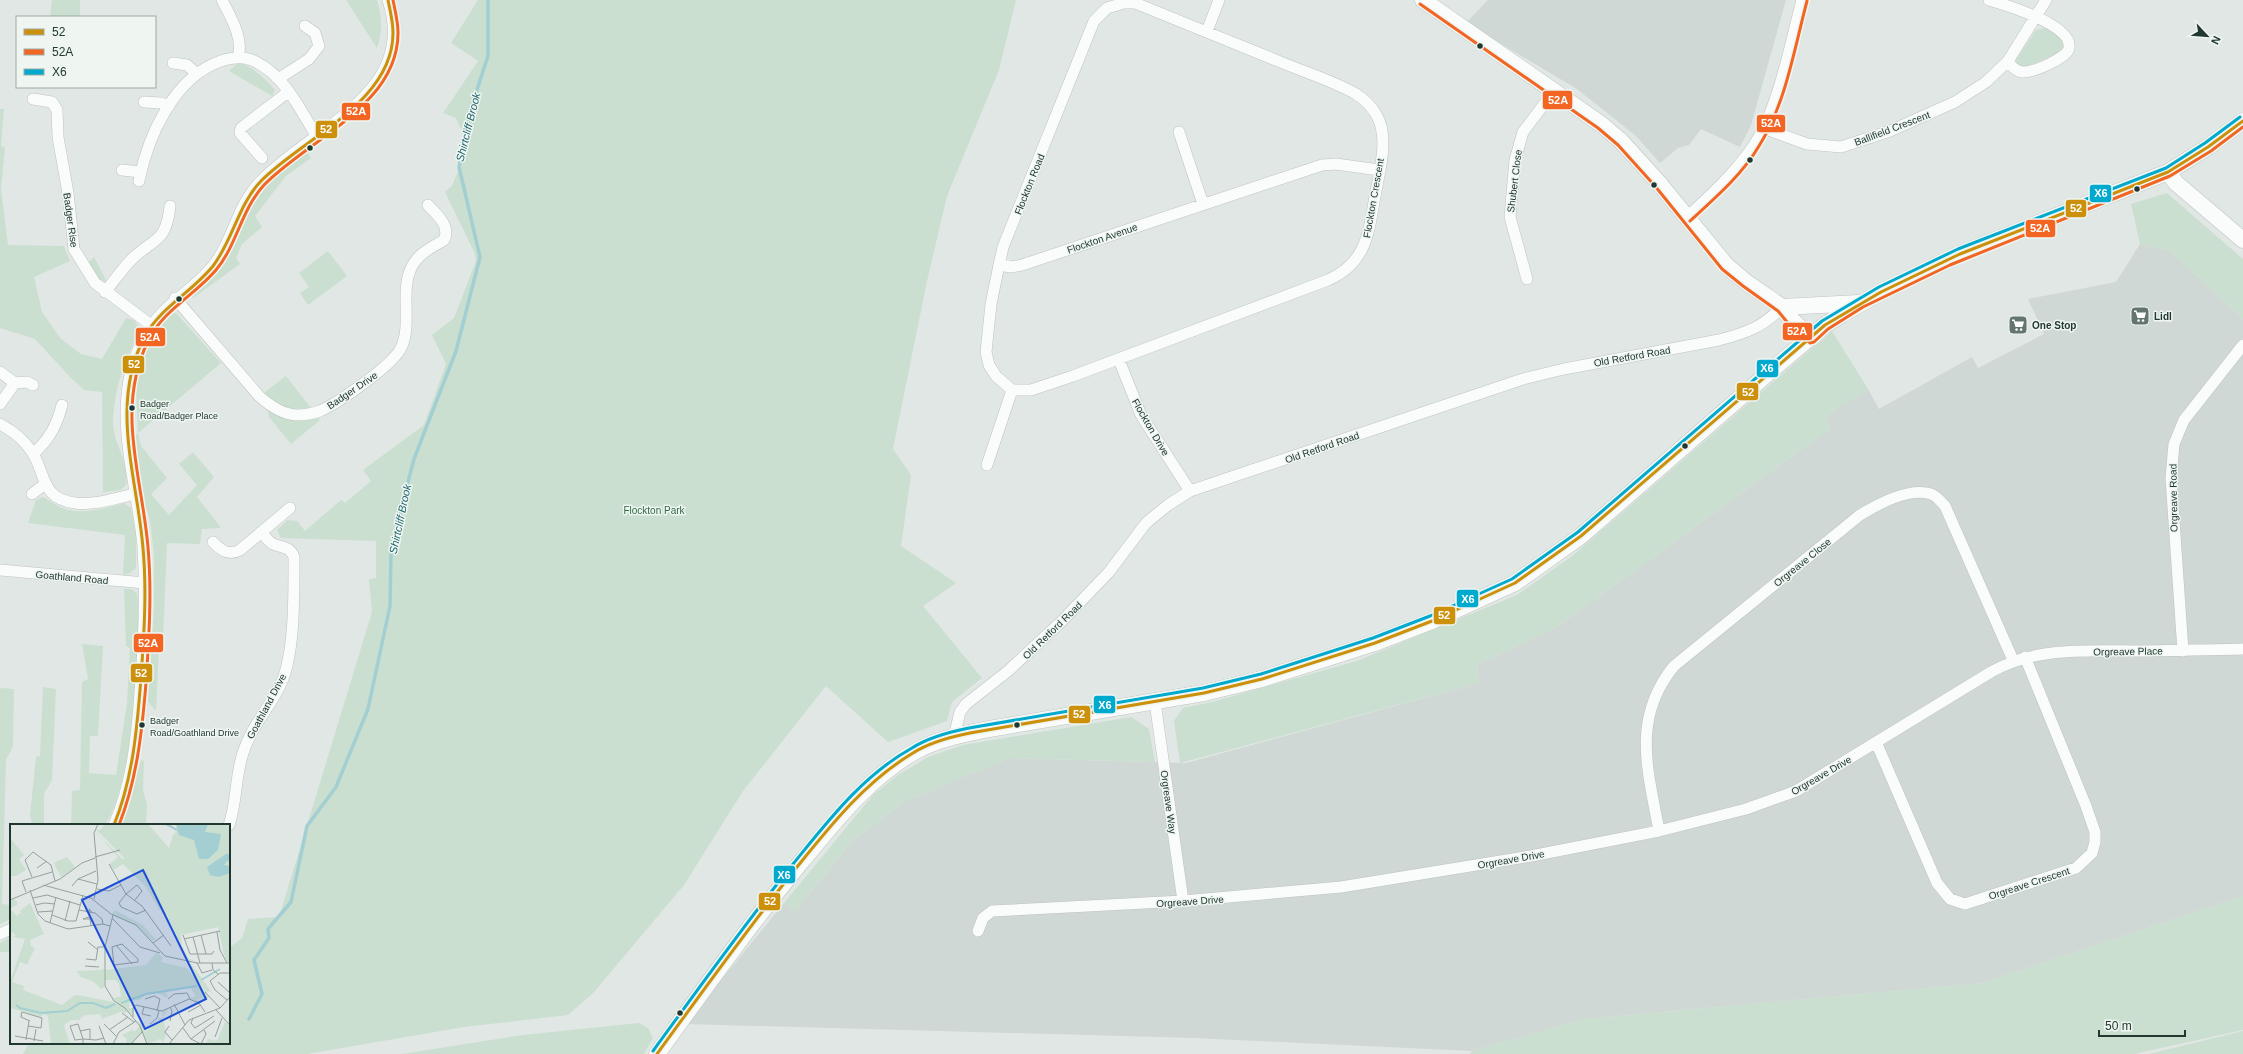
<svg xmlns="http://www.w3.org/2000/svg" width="2243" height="1054" viewBox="0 0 2243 1054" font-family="Arial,sans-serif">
  <rect width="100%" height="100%" fill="#e1e7e4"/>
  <path fill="#cfd8d4" d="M1488,0H1786L1751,125L1740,147L1701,129L1689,145L1678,148L1660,163L1636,136L1577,89L1466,23Z
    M2140,244L2170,251L2243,319V896L1982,983L1585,1019L1472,1051L1194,1038L685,1024L784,903L795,911L853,840L907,800L1010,758L1186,763L1479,683L1477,665L1560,625L1831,428L1825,416L1868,389L1879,409L1972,357L1978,368L2044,334L2028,299L2116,282Z"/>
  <path fill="#cadfd0" d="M52,0H80V17H50Z
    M346,0H377C382,17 383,31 377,48Z
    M478,0H1016L999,70L947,196L927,281L893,449L911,475L901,546L956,583L923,606L982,678L952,702L947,721L888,742L826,686L743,791L684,885L594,992L568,1015L464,1027L307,1054H23L29,1043H229V948L242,938L248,919L279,917L372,612L369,579L376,578V541L281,538L277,530L287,520L297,521L305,531L341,500L345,503L371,481L363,470L424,425L446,364L432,335L454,318L476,261L475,254L445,192L452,186L468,146L456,118L443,113L478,61L451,43Z
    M2046,28L2062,37L2065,48L2061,53L2024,67L2018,65L2016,60L2036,30Z
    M239,62C255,69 264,77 275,90L272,96L229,71Z
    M0,109H4L1,146L5,148L1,189L8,245L64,246L70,261L34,277L42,312L61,339L81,354L102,359L126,318L134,320L138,326C136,342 127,356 122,372C117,387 113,407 113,423C114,447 129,458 126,485L120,490L103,492L102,392L84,390L70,377L35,339L0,328Z
    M306,151L311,158L286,176L255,216L262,227L242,244L236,258L240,264L193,298L191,294C207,279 223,265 232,245C238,233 240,219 247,208C262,184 284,168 306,151Z
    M2167,193L2243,259V319L2170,251L2140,244L2131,204Z
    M328,251L347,276L308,305L300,293L309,287L299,273Z
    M94,257L107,282L99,280L88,263Z
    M171,313H176L221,363L138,433L141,446L167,478L151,494L169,515L197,485L179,464L193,452L214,477L197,497L221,528L202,529L200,544L167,543L163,640L159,647L156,711L148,702L154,608V554L150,521L142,494L134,438L138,433L136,388L142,359L165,318Z
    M1832,331L1868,389L1825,416L1831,428L1560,625L1477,665L1479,683L1180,763L1174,721L1183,708L1212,702L1357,661L1517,595L1572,556Z
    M286,376L320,420L291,444L269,417L265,392Z
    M43,497C50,500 57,507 65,509C84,515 106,508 124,503L131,508L136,536V568L130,573L123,575L125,535L28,523L36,500Z
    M124,589H131L137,593C143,644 133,784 105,825H71L72,791L80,790L82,682L88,679L82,644L103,646L98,736H90L89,773L116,775L127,703L130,648L126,646Z
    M43,687L56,689L52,780L44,794V825H32L30,815L36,757L40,756Z
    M0,688L14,689L13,746L6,760L2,904L11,905V919L0,924Z
    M1131,717L1149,729L1155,762L1010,758L907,800L853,840L795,911L784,903L873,795L898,775L928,757L963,745Z
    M141,760L144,761L143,790L147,804L146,825H124L123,821Z
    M2243,896V1030L2134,1054H1470L1472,1051L1585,1019L1982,983Z
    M11,937V952H0V943Z
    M639,1023L648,1028L653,1038L644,1054H402L523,1035Z
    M2243,1031V1054H2149Z"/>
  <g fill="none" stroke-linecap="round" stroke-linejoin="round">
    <path stroke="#a3cfd2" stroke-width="3.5" d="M249,1019L262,994L254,960L269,938L268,929L291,902L307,826L336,787L368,709L390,606L391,554L403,501L414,459L456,351L480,257L459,167L471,108L488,56V0"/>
    <defs>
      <path id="minor" d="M222,0C230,16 244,38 238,57
        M1989,0C2006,5 2073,25 2069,48C2068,58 2032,73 2022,72C2016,71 2011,66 2008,61
        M1124,3H1135C1184,23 1234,43 1283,63C1307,73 1333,81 1356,94C1364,99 1372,107 1377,116C1390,139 1378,177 1374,202C1368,238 1364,264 1328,280L1073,376L1031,390H1012L996,376L989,365L986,352L991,304L999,265L1003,247L1094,21L1107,8Z
        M1207,31L1219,0
        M173,63L187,65L197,74
        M278,79L309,59L319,46L315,33L305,26
        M33,99L52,102L57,110L58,137L68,193L74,249L95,283L151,325
        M144,102L161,103L169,106
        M1763,128L1807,144L1841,147L1890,131L1955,102L1986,82L2008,61L2046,0
        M1179,132L1203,204
        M262,158L240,133L241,128L288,92
        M122,170L140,172
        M139,181C148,136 174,77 221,61C233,57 245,56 256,62C285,76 301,111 317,137
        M1687,217C1711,195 1735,173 1754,145C1779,107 1790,44 1802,0
        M999,265L1011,267L1022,265L1322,165L1336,164L1379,170
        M1527,279L1510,217L1515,160L1523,132L1554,91
        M105,292C114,281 122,269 132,259C155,237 166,243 170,206
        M175,298L259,396C269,405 281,414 296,415C304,415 312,414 320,411C338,403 393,365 401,348C414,321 396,283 417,259C424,250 435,246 444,240C451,226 437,215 428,205
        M1119,360L1141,415L1190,491
        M0,372L15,383
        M0,404L15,383L27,382L33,385
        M0,424C13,431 24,440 32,452C46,474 41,499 75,503C94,506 118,497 136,494
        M33,454C49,440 57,425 62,405
        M987,465L1012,390
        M32,494L45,484
        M213,542C221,551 229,556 240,550L290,508
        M0,570L145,583
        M2183,651L2171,478L2174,444L2184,420L2243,345
        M1155,702L1183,901
        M954,737L960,712L966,704L1008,671L1062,621L1109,572L1146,523L1168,505L1190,491L1523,379L1564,369L1719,340C1746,333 1763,327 1782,307
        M1876,742L1937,883L1950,899L1965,904L2076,868L2092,853L2095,842V832L2086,806L2025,657
        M114,825C132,784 137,737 140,692C144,644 146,596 143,547C137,477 107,402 145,336C163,303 191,293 213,266C234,240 236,206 261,181C311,128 419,94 388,0
        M229,825C237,802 235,777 243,753C252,724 271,707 282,681C295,651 294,590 294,557C290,546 282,548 273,544C268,541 265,536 261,532
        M1659,831C1648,770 1631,719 1674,666L1860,515C1878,504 1909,487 1931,494C1937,496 1941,502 1945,506L2013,660
        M978,931L983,918L992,911L1183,901L1341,887L1531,856L1659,831L1746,809L1796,791L1991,672C2036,646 2092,651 2142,651C2176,650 2209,650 2243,649
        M0,934L11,929"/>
      <path id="secondary" d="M1423,0L1601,124L1621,141L1659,183L1726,265L1746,282L1782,307L1790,318L1811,338
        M2168,172L2176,183L2243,240
        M1782,307L1859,303
        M657,1054C704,989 751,923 802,861C835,821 869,778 914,752C937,739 964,734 989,729L1204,693L1262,679L1375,643L1432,621L1515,583L1581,536L1773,369L1825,325L1841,315L1881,292L1960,254L2168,172L2208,147L2243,121"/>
    </defs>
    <use href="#minor" stroke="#bec3c1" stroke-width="12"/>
    <use href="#secondary" stroke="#bec4c1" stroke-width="17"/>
    <use href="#minor" stroke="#fafbfb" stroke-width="11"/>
    <use href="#secondary" stroke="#fafbfb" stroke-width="16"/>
    <defs>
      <path id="bus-1" d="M114,825C133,778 137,729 141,678C144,635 147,591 143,548C137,476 109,404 145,336C161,307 192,292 213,266C233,240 238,205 261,181C303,138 394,102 393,32C393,22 390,10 388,0
        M657,1054C703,991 748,928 797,867C831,825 866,781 913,753C930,742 950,737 970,733L1204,693L1262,679L1375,643L1432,621L1515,583L1581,536L1825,325L1881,292L1960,254L2168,172L2208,147L2243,121"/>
      <path id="bus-2" d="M1420,4L1598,128L1618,145L1655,186L1722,269L1743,286L1778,311L1787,322L1810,343L1814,342L1828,329L1863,307L1950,265L2170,176L2211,151L2243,127
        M1690,221C1715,198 1742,175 1759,146C1786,103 1794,50 1807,1
        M119,825C137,779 142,732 146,683C149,638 152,592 148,547C142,476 115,410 148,341C163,310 195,295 216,270C237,245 241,210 264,185C307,140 399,105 398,32C398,22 395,10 393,0"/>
      <path id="bus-3" d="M653,1051C699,988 744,925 793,864C828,821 863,775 912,748C929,737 949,732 969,728L1203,688L1261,674L1373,638L1430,616L1512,579L1578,532L1822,321L1879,287L1958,249L2166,168L2205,143L2240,117"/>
    </defs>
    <use href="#bus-1" stroke="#eff6f2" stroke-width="6"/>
    <use href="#bus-2" stroke="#eff6f2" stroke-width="6"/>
    <use href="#bus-3" stroke="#eff6f2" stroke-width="6"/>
    <use href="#bus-1" stroke="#cc900a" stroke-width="3"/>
    <use href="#bus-2" stroke="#f26522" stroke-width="3"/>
    <use href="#bus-3" stroke="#00a9ce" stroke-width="3"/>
  </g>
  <defs>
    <symbol id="supermarket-square" viewBox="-11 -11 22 22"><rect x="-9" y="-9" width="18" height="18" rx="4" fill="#64756f" stroke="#eff6f2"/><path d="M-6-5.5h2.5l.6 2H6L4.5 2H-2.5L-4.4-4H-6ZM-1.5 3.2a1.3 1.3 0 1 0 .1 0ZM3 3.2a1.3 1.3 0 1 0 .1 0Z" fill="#fff"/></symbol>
  </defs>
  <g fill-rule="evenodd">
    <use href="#supermarket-square" x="2129" y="305" width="22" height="22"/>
    <use href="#supermarket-square" x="2007" y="314" width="22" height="22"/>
  </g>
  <g fill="#213830" stroke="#eff6f2" stroke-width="1.5">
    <circle cx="1480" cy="46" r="3.5"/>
    <circle cx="310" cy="148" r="3.5"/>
    <circle cx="1750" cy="160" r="3.5"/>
    <circle cx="1654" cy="185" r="3.5"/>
    <circle cx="2137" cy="189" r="3.5"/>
    <circle cx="179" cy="299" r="3.5"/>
    <circle cx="132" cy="408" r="3.5"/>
    <circle cx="1685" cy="446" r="3.5"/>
    <circle cx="142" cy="725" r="3.5"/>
    <circle cx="1017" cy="725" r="3.5"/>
    <circle cx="680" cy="1013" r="3.5"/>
  </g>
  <g text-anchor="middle" stroke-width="3" stroke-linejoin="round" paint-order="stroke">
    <g font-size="9" fill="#213830" stroke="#eff6f2" text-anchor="start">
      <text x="140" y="407">Badger<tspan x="140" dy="12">Road/Badger Place</tspan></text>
      <text x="150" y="724">Badger<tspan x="150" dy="12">Road/Goathland Drive</tspan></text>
    </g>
    <g font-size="10" fill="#213830" stroke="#eff6f2">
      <text transform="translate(1892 128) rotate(-21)" y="4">Ballifield Crescent</text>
      <text transform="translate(1514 181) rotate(-83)" y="4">Shubert Close</text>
      <text transform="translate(1029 184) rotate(-68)" y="4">Flockton Road</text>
      <text transform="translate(1373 198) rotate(-80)" y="4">Flockton Crescent</text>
      <text transform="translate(71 220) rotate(82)" y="4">Badger Rise</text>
      <text transform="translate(1102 238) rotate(-19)" y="4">Flockton Avenue</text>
      <text transform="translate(1632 356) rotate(-10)" y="4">Old Retford Road</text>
      <text transform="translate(352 390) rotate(-34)" y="4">Badger Drive</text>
      <text transform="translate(1151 427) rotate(60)" y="4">Flockton Drive</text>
      <text transform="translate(1322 447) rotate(-19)" y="4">Old Retford Road</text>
      <text transform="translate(2173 498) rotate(-91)" y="4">Orgreave Road</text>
      <text transform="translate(1802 562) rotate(-39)" y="4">Orgreave Close</text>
      <text transform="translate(72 577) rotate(5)" y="4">Goathland Road</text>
      <text transform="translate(1052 630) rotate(-44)" y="4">Old Retford Road</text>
      <text transform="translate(2128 651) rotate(-1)" y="4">Orgreave Place</text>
      <text transform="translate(266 706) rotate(-62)" y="4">Goathland Drive</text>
      <text transform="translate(1821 775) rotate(-30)" y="4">Orgreave Drive</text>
      <text transform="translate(1169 802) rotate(82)" y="4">Orgreave Way</text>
      <text transform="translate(1511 859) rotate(-10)" y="4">Orgreave Drive</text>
      <text transform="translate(2029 883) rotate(-18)" y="4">Orgreave Crescent</text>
      <text transform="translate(1190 901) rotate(-4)" y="4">Orgreave Drive</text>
    </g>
    <g font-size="10" font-weight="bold" fill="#213830" stroke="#eff6f2" text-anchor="start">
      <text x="2154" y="320">Lidl</text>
      <text x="2032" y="329">One Stop</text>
    </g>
    <g font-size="10" fill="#2e6b42" stroke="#eff6f2">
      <text x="654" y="514">Flockton Park</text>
    </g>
    <g font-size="11" font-style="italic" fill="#20676f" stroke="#eff6f2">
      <text transform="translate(468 127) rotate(-76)" y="4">Shirtcliff Brook</text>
      <text transform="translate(400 519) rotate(-78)" y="4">Shirtcliff Brook</text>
    </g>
  </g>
  <g transform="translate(10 824)">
    <rect width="220" height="220" fill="#e1e7e4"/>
    <path d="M92,0H138L159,24L163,11L167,7L166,0H220V138H217L214,130L208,103L171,111L172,122L179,135L190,138L178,136L157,91L149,85L136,63L113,40L103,46L100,40L108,33L85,7L112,35H115L86,5L90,6L94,2ZM0,14L14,31L9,35L16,46L6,52H0ZM57,33L65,43L51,53L44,39ZM4,75L8,80L0,85L9,94L7,91L11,89L10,87L20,79L34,110L20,116L21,122L25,124L19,136L17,141L10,138L2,158L14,162L13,166L52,181L65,171L73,172L103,178L115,184L117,189L110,188L92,195L90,190L76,191L70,194L71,196H61L54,201L60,220H41L38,192L34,190L30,193L12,187L8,198L11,187L0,184V158L15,115L4,113L6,111L0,107V78ZM105,86L133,101L146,116L142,117L126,101L102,90ZM146,129L153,133L151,138L177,144L199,174L188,175L189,179L180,175V172L181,174L186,172L180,163L156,168L158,174L147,169L137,170L129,176L120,177L119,184H122L123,191L106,178L101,171L104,174L111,172L109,160L105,156H95V146L136,141ZM176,138L182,141L203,170L199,167L196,169ZM94,144V163L91,165L84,158L71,153L66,147L92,146ZM159,184L153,193L156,210L153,218L150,215L138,220L127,196L132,201L135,197L133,202L135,208L149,198L148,194H152L153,189L150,188ZM212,195L220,202V220H196L198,215L207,217L215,198ZM130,202L132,208L121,220L116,219L117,215L112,211L122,206L125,207Z" fill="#cadfd0"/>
    <path d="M166,0H198L195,8L211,10L208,26L198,35H189L184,16L169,11ZM216,30H220V37H217L214,41L220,42V49L209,53L200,51L197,43Z" fill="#a3cfd2"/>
    <path fill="none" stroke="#a3cfd2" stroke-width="2" d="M156,0L167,6M191,156L210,145M111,179L136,170L187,162M6,181L10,184L31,189L57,187L70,179H83L96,184L105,180"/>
    <path fill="none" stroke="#94a19c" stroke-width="1" d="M85,33L110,26M99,40L116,70L132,82L161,122M27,44L37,37M22,53L15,36L23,28L41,41L45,57M68,55L87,60M33,61L81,74L101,90L126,101L155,132L187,139H220M62,62L68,55L86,47M87,65L99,67L111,61M20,66L28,90L35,97L58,105L93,100L100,102M16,68L12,57L42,48M116,70L109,79L111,83L127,90L136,86M116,70L127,61L132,67L125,76M23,74L37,71L70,81M84,75L88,56L84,9L88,0M0,76L50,55L72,39L85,34M26,81L34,79L45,80M69,86L85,89L92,95L93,100M28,88L43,87M42,91L58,97H66M103,91L95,123V162L104,177L115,184L130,202L137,220M79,93L73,95H80M102,94L130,123L150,129M55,97L60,77M66,97L73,71M40,99L46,73M81,102L79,85L82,88M207,108L210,126M173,111L180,130H202L204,127M191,111L196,130M183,113L190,139M174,115L210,107M78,118L88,126M143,119L154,111M112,120L128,135V138L104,141L102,123ZM106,121L122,140M210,126L217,139M76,135L86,136L88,123H95M187,139L192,149L202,146M202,139L203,146L208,150M75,142L89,143M208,158L220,169M195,168L210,184M135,175L144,172L150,175L147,187M158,175L164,170L177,169L180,175M217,176L205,166L200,157L210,149H220M164,180L175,201M134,183L132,190L141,192M160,183L162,187L160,197M206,186L220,201M178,188L191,181M112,189L124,198M0,192V205M123,193V184L126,181L152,187L179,175L189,179L195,188M183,194L181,199L185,204L204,192M94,200L106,212M140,200L147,194L149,187M18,202L31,204L32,194L12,188L11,193L20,197M89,202L96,220M159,202L155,208L162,216M173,204L181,215L191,220L196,210L194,206M99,206L118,193M70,207L80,205V215M5,212L33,217M205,213L212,194M73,215L65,216L60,202L68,200L73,215V220M73,215L86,216L94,214M181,215L205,197M16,216L19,197M24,217L26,205M103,220L109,208L126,197M121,220L133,207M159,220L179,196L210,184L220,173"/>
    <path fill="#1d4ed8" fill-opacity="0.15" stroke="#1d4ed8" stroke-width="2" d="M133,46L196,175L135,205L72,76Z"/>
    <rect width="220" height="220" fill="none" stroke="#213830" stroke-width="2"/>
  </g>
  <g stroke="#eff6f2" stroke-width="1.5">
    <rect x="1542" y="90" width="31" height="20" rx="4" fill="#f26522"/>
    <rect x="341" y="102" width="30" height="19" rx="4" fill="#f26522"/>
    <rect x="1756" y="114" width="30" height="19" rx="4" fill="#f26522"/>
    <rect x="315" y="120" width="23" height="19" rx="4" fill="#cc900a"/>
    <rect x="2089" y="184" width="23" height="19" rx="4" fill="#00a9ce"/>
    <rect x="2065" y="199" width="22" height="19" rx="4" fill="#cc900a"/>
    <rect x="2025" y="219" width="31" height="19" rx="4" fill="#f26522"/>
    <rect x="1782" y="322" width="31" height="19" rx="4" fill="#f26522"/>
    <rect x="135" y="327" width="31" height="20" rx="4" fill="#f26522"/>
    <rect x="122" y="355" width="23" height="19" rx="4" fill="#cc900a"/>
    <rect x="1756" y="359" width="23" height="19" rx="4" fill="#00a9ce"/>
    <rect x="1736" y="382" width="23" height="19" rx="4" fill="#cc900a"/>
    <rect x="1456" y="589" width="23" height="19" rx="4" fill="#00a9ce"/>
    <rect x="1433" y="606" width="23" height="19" rx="4" fill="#cc900a"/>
    <rect x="133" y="633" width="31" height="20" rx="4" fill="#f26522"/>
    <rect x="130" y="663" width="23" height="20" rx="4" fill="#cc900a"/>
    <rect x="1093" y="695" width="23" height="19" rx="4" fill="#00a9ce"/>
    <rect x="1068" y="705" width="23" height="19" rx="4" fill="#cc900a"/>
    <rect x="773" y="865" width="23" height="19" rx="4" fill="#00a9ce"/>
    <rect x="758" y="892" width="23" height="19" rx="4" fill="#cc900a"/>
  </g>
  <g font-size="11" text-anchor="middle" font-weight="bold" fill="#fff">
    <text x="1558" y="104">52A</text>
    <text x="356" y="115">52A</text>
    <text x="1771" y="127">52A</text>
    <text x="326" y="133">52</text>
    <text x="2101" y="197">X6</text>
    <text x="2076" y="212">52</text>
    <text x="2040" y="232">52A</text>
    <text x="1797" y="335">52A</text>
    <text x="150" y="341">52A</text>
    <text x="134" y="368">52</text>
    <text x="1767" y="372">X6</text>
    <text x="1748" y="396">52</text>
    <text x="1468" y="603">X6</text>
    <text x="1444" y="619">52</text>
    <text x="148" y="647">52A</text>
    <text x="141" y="677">52</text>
    <text x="1105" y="709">X6</text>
    <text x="1079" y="718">52</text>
    <text x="784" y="879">X6</text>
    <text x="770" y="905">52</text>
  </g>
  <rect x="16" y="16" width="140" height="72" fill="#eff6f2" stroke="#9daaa4"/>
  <rect x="24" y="29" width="20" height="6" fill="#cc900a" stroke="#9daaa4"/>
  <text x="52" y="36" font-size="12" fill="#213830">52</text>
  <rect x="24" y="49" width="20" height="6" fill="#f26522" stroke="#9daaa4"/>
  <text x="52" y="56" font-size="12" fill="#213830">52A</text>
  <rect x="24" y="69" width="20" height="6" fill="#00a9ce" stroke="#9daaa4"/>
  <text x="52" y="76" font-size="12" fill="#213830">X6</text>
  <g transform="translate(2207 36) rotate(116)" stroke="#eff6f2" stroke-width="3" paint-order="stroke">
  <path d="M0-3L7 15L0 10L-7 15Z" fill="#213830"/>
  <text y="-6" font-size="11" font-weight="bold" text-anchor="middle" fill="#213830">N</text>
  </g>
  <path d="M2099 1030v6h86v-6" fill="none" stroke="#213830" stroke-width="2"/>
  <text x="2105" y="1030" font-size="12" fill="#213830" stroke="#eff6f2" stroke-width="3" paint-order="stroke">50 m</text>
</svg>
